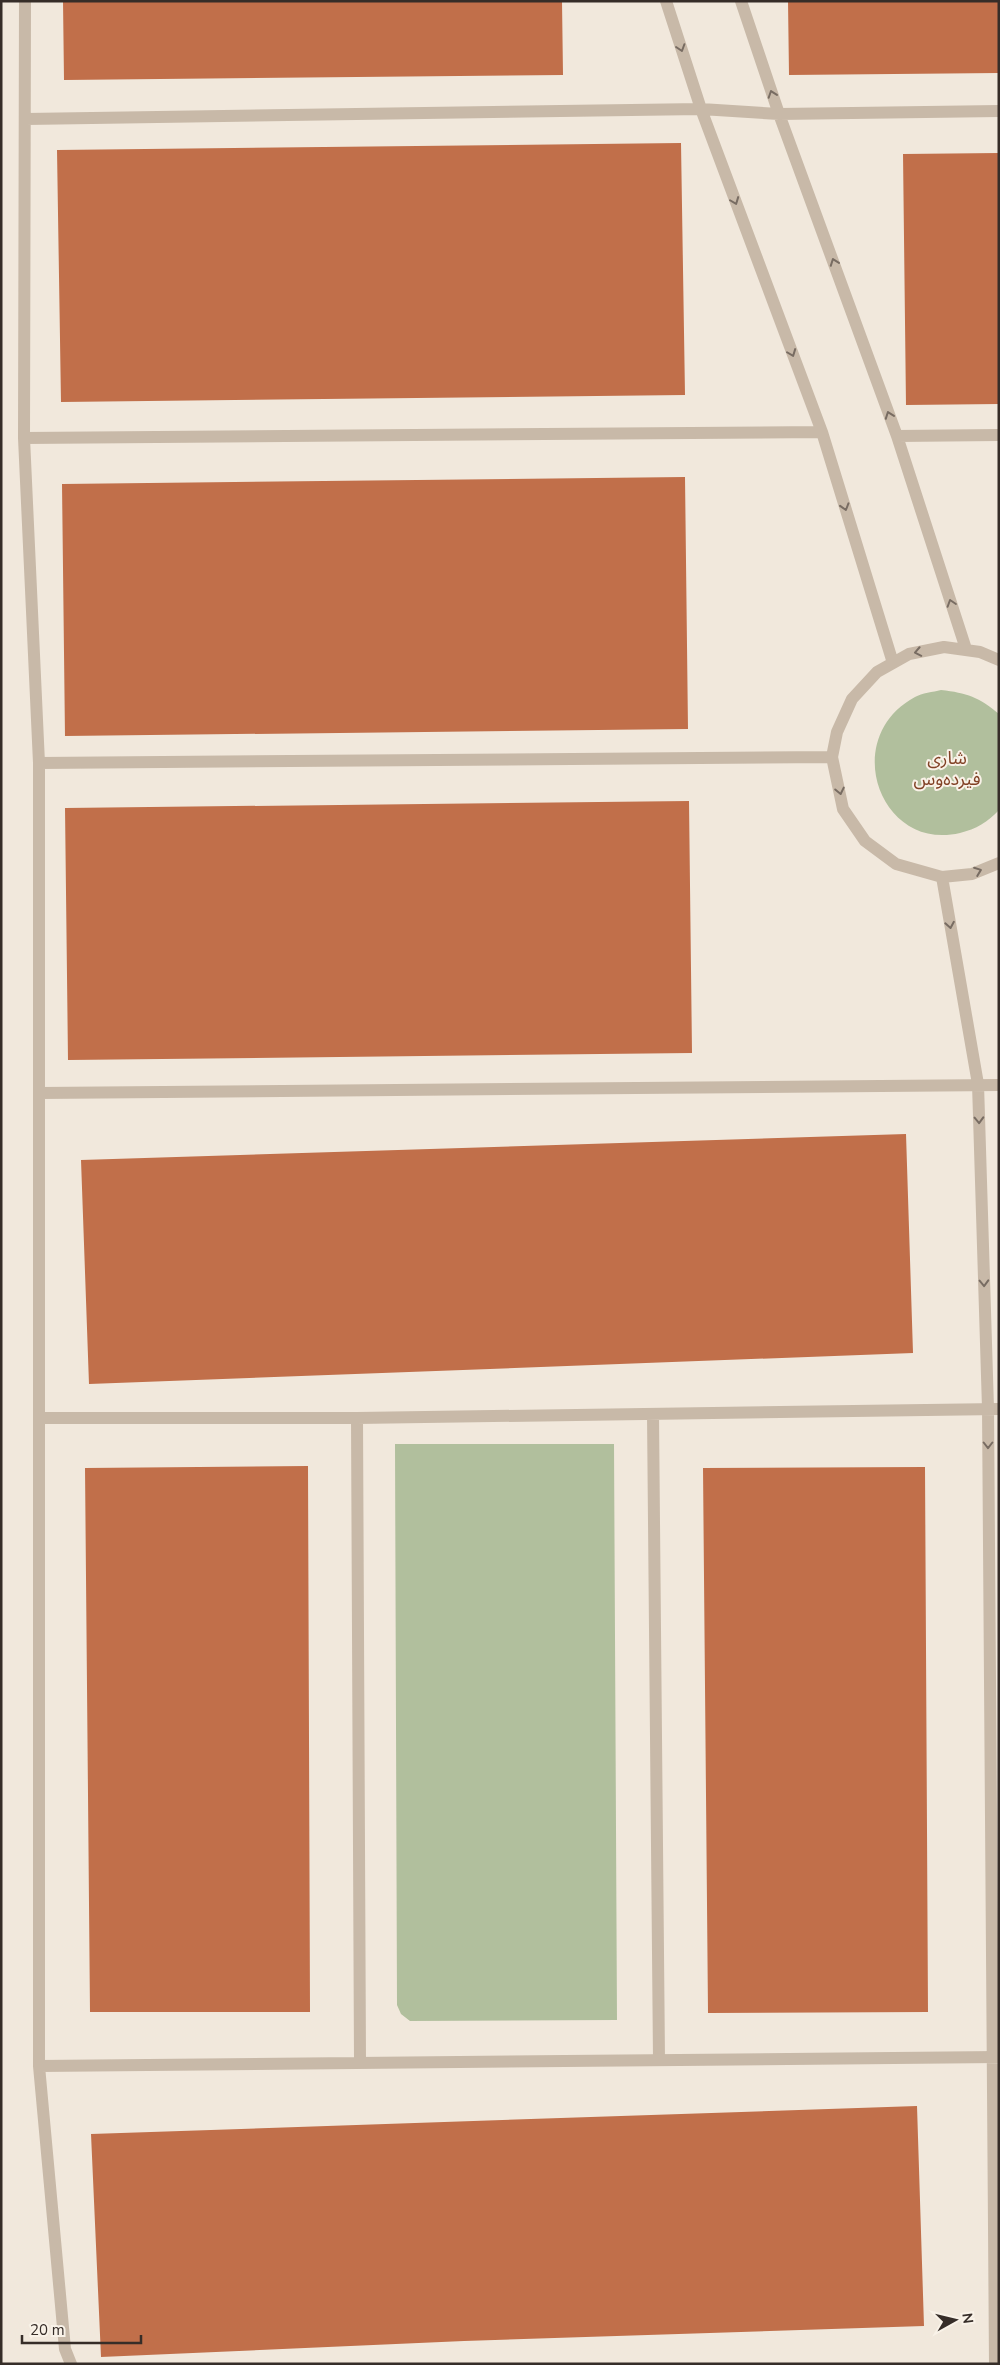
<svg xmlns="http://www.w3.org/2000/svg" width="1000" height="2365" viewBox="0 0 1000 2365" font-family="'Nunito Sans','Noto Sans Arabic',sans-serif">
  <rect width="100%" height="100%" fill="#f1e8dc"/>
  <path fill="#b1bf9d" d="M941,690C967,693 979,697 999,714V810C988,822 976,829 960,833C880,852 839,738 915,697C922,693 933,692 941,690Z
    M395,1444H614L617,2020L410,2021L401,2014L397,2005Z"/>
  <path fill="#c16f4a" d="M63,1H562L563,75L64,80Z
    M788,1H999V73L789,75Z
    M681,143L685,395L61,402L57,150Z
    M999,153V404L906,405L903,154Z
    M685,477L688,729L65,736L62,484Z
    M689,801L692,1053L68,1060L65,808Z
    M906,1134L913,1353L89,1384L81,1160Z
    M308,1466L310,2012H90L85,1468Z
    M925,1467L928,2012L708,2013L703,1468Z
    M917,2106L924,2326L464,2341L101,2357L91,2134Z"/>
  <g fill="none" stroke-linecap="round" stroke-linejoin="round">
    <path stroke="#c8b9a8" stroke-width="12" d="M25,1L24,438L39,763V2066L65,2349L71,2364
      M666,1L701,109L822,432L893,663
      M741,1L779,114L897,436L966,649
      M26,119L701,109L779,114L999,111
      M897,436L999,435
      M24,438L822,432
      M999,660L980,652L944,647L909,654L877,672L852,699L837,732L832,757L843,809L865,841L896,864L942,877L972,874L999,863
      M39,763L832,757
      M942,877L978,1084L988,1408L995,2364
      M40,1093L999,1085
      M653,1414L659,2060
      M40,1418H357L999,1409
      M357,1418L360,2062
      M39,2066L999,2057"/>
  </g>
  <defs><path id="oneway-chevron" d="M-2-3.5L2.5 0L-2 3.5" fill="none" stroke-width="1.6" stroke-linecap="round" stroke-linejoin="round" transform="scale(1.25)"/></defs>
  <g stroke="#786c62">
    <use href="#oneway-chevron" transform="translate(681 48) rotate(72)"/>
    <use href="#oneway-chevron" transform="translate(772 94) rotate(-109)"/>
    <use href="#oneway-chevron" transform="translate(735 201) rotate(69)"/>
    <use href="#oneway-chevron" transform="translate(834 262) rotate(-110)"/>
    <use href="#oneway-chevron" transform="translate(792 353) rotate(69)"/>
    <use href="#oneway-chevron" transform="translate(889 415) rotate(-110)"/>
    <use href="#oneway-chevron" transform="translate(845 507) rotate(73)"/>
    <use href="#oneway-chevron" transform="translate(951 603) rotate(-108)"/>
    <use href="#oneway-chevron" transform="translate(918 652) rotate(169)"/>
    <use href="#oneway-chevron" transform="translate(840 791) rotate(78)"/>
    <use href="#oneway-chevron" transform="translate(978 871) rotate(-21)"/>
    <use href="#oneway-chevron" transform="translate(950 925) rotate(80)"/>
    <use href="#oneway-chevron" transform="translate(979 1120) rotate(88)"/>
    <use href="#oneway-chevron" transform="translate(984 1283) rotate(88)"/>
    <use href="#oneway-chevron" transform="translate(988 1445) rotate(90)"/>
  </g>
  <g text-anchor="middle" stroke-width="4" stroke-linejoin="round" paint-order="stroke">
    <g font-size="18" fill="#814125" stroke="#f9f2e8">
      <text x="947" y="764">شاری<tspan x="947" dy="21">فیردەوس</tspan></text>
    </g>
  </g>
  <rect width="1000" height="2365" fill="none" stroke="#362d28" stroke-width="5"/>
  <g transform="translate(955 2320) rotate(82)" stroke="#f9f2e8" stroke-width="4" paint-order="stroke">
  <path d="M0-4L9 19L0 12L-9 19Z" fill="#362d28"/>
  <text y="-8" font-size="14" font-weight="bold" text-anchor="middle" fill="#362d28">N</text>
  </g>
  <path d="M22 2335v8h119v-8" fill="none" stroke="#362d28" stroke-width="2.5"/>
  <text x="30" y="2335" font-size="15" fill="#362d28" stroke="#f9f2e8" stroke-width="4" paint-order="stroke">20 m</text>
</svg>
